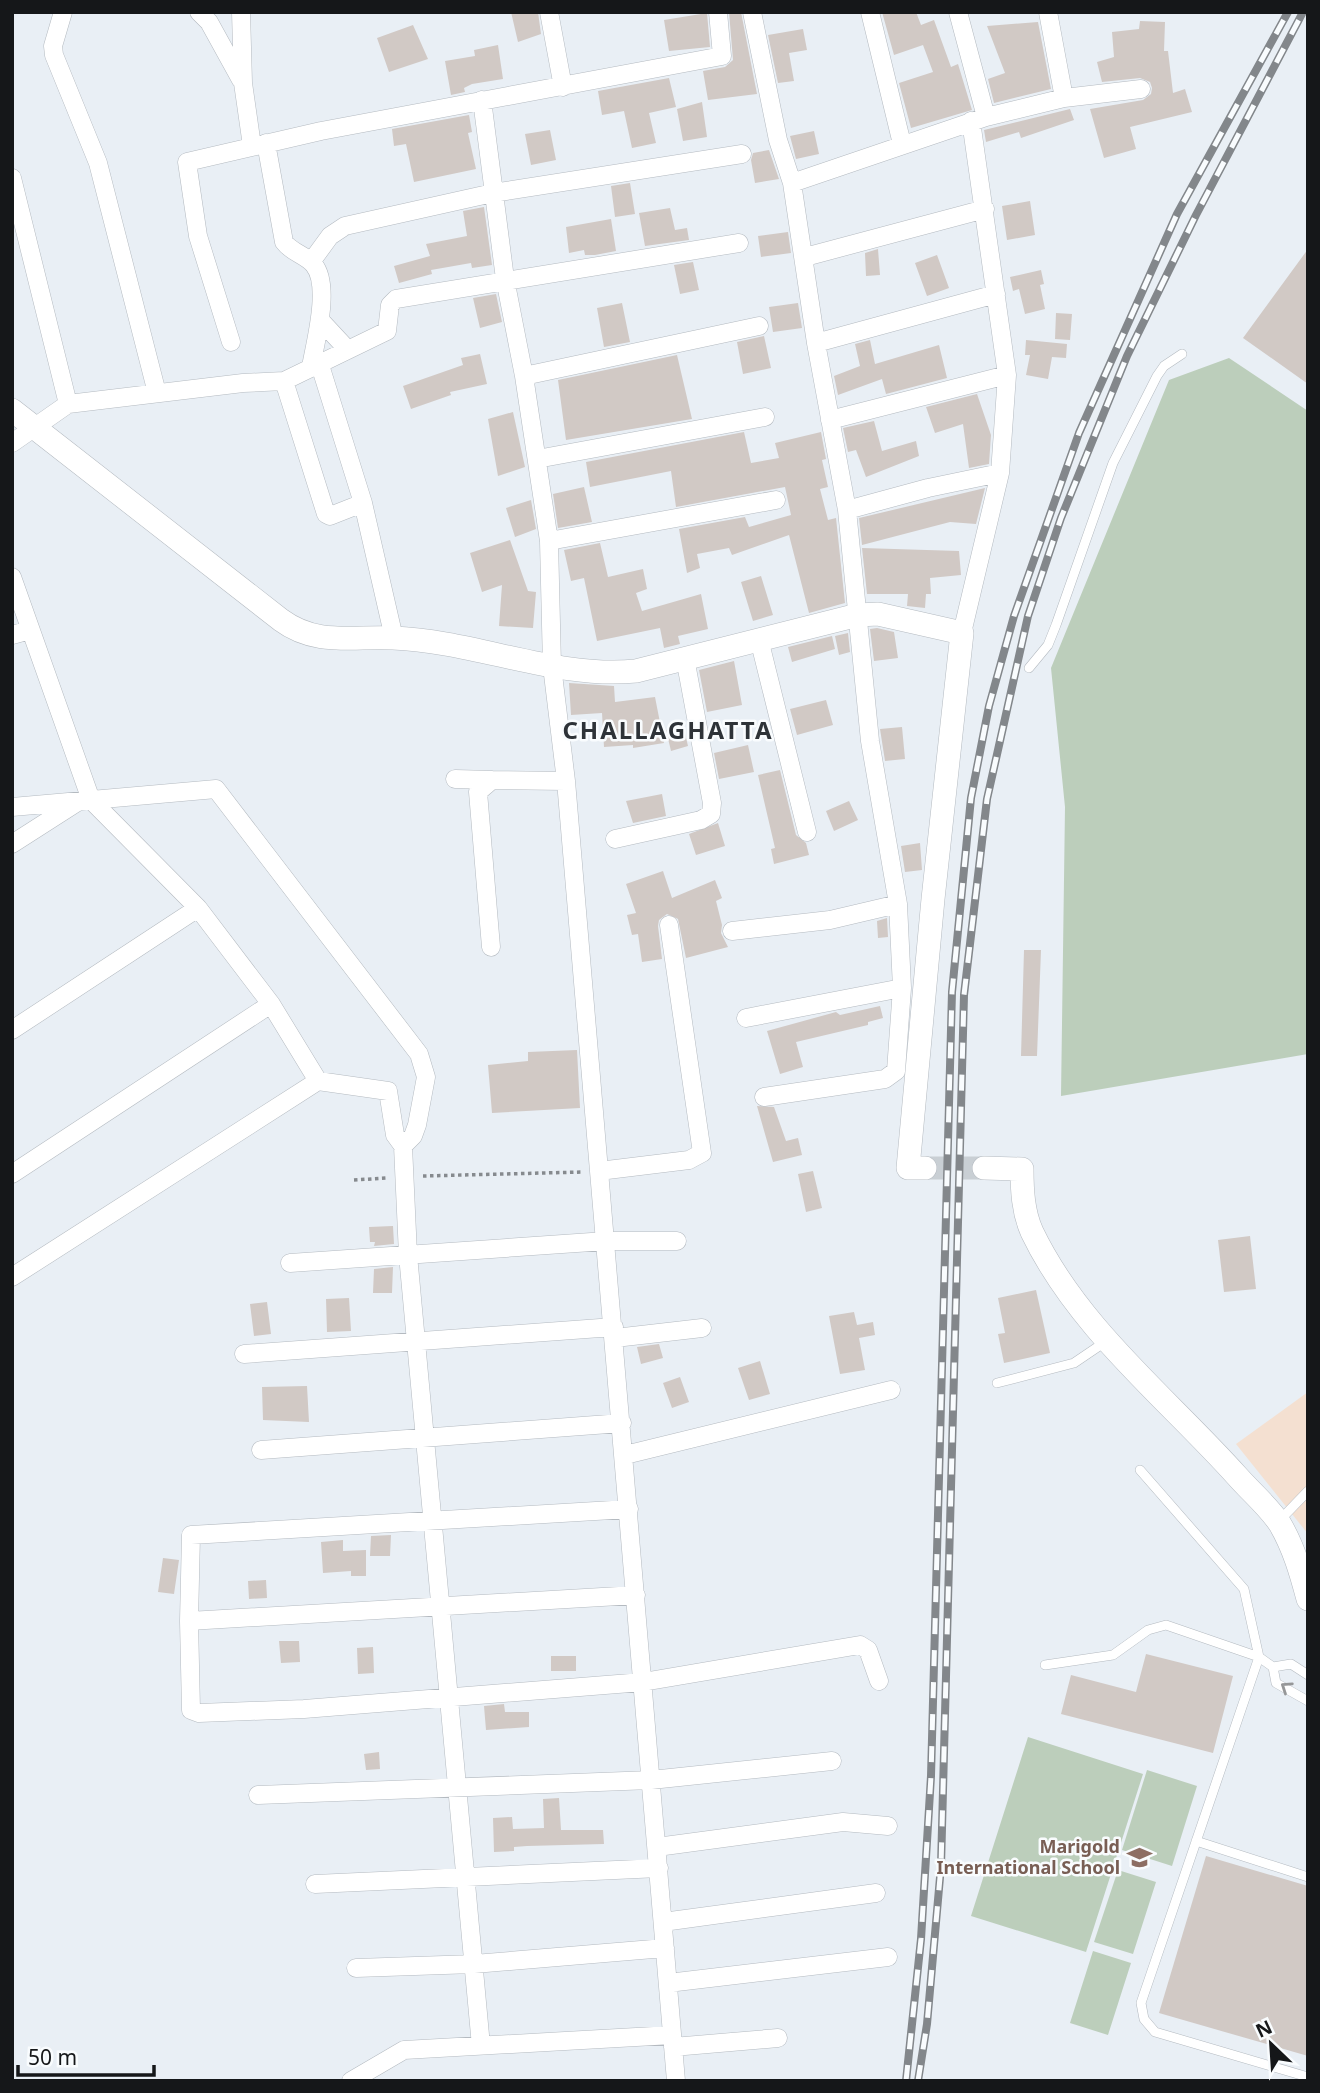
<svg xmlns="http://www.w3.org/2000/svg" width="1320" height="2093" viewBox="0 0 1320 2093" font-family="'Noto Sans',sans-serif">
  <rect width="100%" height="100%" fill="#e9eff5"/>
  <path fill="#f4e0d1" d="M1308,1392V1534L1236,1444Z"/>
  <path fill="#bccebb" d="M1229,358L1308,411V1054L1061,1096L1065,807L1051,668L1169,380Z
    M1028,1737L1143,1774L1086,1952L971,1916Z
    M1147,1770L1197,1786L1172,1866L1122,1850Z
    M1118,1870L1156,1882L1133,1954L1094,1942Z
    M1093,1951L1131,1963L1108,2035L1070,2023Z"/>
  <path fill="#d1c9c5" d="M511,12H538L541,34L518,42Z
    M729,12H741L757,94L708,100L703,71L725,67L733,60Z
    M882,12H916L921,25L934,20L951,67L958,64L972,110L911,128L899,83L933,72L923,45L894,55Z
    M707,13L710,47L669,51L664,20Z
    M1140,21L1165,22L1164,51H1168L1173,93L1185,89L1192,112L1130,127L1136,149L1104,158L1090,109L1143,100L1151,94L1152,88L1150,82L1140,78L1102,82L1097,62L1114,57L1112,32L1139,29Z
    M1038,22L1051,89L994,103L988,79L1005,73L987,26Z
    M413,25L428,59L389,72L377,38Z
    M803,29L807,50L789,53L794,81L778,83L768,35Z
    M498,45L503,79L472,84L464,88L465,92L451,95L445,61L475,56L474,50Z
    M669,78L676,107L649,113L656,143L632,148L624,111L602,115L598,91Z
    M702,102L707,137L683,141L677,109Z
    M1070,109L1074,120L1021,138L1019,132L986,142L984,130Z
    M469,115L472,132L468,133L476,169L414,182L406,144L394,146L392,129Z
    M550,130L556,160L531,165L525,134Z
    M814,131L819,154L796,159L790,136Z
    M769,150L779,179L755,183L751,160L753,153Z
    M630,183L635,214L615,217L611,186Z
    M1030,201L1035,235L1007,240L1002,206Z
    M484,207L492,265L472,268L471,263L431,270L432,274L399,283L394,266L430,256L426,244L467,236L463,211Z
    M670,208L675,230L687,228L689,240L645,246L639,213Z
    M611,219L616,251L595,255H585L584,250L569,253L566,227Z
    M788,232L791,253L761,257L758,236Z
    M878,249L880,275L866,276L865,253Z
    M1308,249V384L1243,338Z
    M937,255L949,288L927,296L915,263Z
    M693,262L699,290L680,294L674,265Z
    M1041,270L1044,284L1040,285L1045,309L1025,314L1019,289L1013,291L1010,277Z
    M496,294L502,322L480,328L473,298Z
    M622,303L630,342L604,347L597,308Z
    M798,303L802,328L773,332L769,307Z
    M1056,313L1072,314L1070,340L1055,339Z
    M764,336L771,368L743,374L737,342Z
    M870,340L875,364L939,345L947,378L886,394L882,379L838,395L834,376L860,366L855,344Z
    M1026,340L1067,344L1066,358L1052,357L1048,379L1026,375L1030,355H1025Z
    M480,354L487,384L450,392L451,395L411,409L403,386L463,365L461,358Z
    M677,355L692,419L566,440L558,380Z
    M977,394L991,435L989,464L969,468L963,424L935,433L926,407Z
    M513,412L525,467L498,476L488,419Z
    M874,421L882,451L916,441L919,456L866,477L856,450L848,452L843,428Z
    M744,432L751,463L779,458L775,443L821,432L826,459L822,460L828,487L820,489L828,520L836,518L845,603L809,613L789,535L732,555L729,548L697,554L700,568L687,573L679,529L745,517L749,527L791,515L785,487L676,507L671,471L590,487L586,462Z
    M584,487L592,522L558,528L553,494Z
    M985,488L976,524L950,522L862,545L859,518Z
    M531,500L536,529L515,537L506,508Z
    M510,540L528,591L536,592L533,628L499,626L502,585L482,592L470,553Z
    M600,543L608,577L643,569L647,589L636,593L642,611L701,594L708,629L678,636L680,644L664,648L660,628L597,641L584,578L571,581L564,550Z
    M862,548L959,551L961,575L930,578L931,594H926L925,608L907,606L908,594H867Z
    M761,576L773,615L753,621L741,582Z
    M877,628L894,632L898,658L874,661L870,629Z
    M848,633L850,652L839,655L835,636Z
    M832,636L835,649L792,662L788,647Z
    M734,661L742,705L707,712L699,670Z
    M569,683L614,686L615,702L655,697L664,743L633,748V745L604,747L602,713L571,715Z
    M826,700L833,725L797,735L790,709Z
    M683,725L688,746L671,751L666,730Z
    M902,727L905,759L885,761L880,729Z
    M748,745L754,772L719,779L714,753Z
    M780,770L796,835L806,843L809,855L774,864L771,849L775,848L758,775Z
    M662,794L666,816L633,823L626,801Z
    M849,801L858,820L834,831L826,811Z
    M718,823L725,846L696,855L689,834Z
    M920,843L922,870L905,872L901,846Z
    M663,871L672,898L715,880L722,898L716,901L722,925L721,933L728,947L686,958L678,919L667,914L659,920L658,926L662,959L642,962L638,934L632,935L627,915L636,913L626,884Z
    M887,918L888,937L878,938L877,921Z
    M1024,950H1041L1037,1056H1021Z
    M880,1006L883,1018L868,1022V1025L796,1042L803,1067L780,1074L767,1031L836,1012L840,1015Z
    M577,1050L580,1108L492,1113L488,1065L528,1061V1052Z
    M757,1106L774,1107L786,1141L798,1138L802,1155L773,1162Z
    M813,1171L822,1208L806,1212L798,1174Z
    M393,1226L394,1244L374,1246L375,1242H370L369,1227Z
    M1250,1236L1256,1289L1224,1292L1218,1240Z
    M393,1267L392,1293H373L374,1269Z
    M1036,1290L1050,1353L1004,1363L998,1334L1005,1333L998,1298Z
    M349,1298L351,1331L327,1332L326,1299Z
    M267,1302L271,1334L254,1336L250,1304Z
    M854,1312L857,1325L873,1322L875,1335L859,1338L865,1370L840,1374L829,1316Z
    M659,1344L663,1358L641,1364L637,1347Z
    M760,1361L770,1394L749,1400L738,1368Z
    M680,1377L689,1402L672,1408L663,1383Z
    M307,1386L309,1422L263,1420L262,1387Z
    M391,1535L390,1556H370L371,1536Z
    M343,1540V1551L366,1550V1576H351V1571L323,1573L321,1542Z
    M163,1558L179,1560L174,1594L158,1592Z
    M266,1580L267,1598L249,1599L248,1581Z
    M279,1641H299L300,1662L281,1663Z
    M373,1647L374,1673L358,1674L357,1648Z
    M1146,1654L1233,1676L1213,1753L1061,1714L1071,1675L1136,1692Z
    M551,1656H576V1671H551Z
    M504,1704L505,1712H529V1727L486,1730L484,1706Z
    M379,1752L380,1769L366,1770L364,1754Z
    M559,1798L561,1830H603L604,1844L527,1846L514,1847V1851L494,1852L493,1818L512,1817L513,1829L544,1828L543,1799Z
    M1206,1856L1308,1886V2056L1159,2013Z"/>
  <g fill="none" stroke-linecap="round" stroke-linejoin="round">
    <path stroke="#c9cfd4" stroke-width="23" stroke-dasharray="23 11" stroke-linecap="butt" d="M925,1168H984"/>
    <defs>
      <path id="service" d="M1029,668L1048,645L1056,625L1113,463L1157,376L1164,366L1182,354
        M997,1383L1074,1363L1105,1342
        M1140,1470L1244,1589L1259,1657L1141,2003L1144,2019L1155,2032L1308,2077
        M1280,1520L1308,1491
        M1045,1665L1113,1655L1148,1630L1166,1625L1259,1657L1273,1667L1276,1683L1308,1701
        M1273,1667L1291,1664L1308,1675
        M1196,1841L1308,1877"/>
      <path id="minor" d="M63,12L53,46L54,55L98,163L157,393
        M199,12L209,22L241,80
        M241,12L243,83L252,146
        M549,12L563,87
        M752,12L778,140L792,183L816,343L847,510L870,741L898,904L902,988L896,1071L885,1079L764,1097
        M870,12L902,144
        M1048,12L1064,98
        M482,100L505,279L524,376L549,541L552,666L566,781L676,2081
        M986,117L1064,98L1141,89
        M266,143L284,242C292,253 306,255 314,265C331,286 315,343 311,367
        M12,178L68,404L12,443
        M792,183L986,117L958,12
        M805,257L985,209
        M311,262L330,236L345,226L493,193L742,154
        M321,321L347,349
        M231,342L198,236L187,162L321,131L722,56L718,12
        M816,343L996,294
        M319,362L363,503L394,638
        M524,376L759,326
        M284,381L326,514L330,516L363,503
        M68,404L243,383L284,381L387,331L390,305L396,299L739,243
        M830,420L1007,375
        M537,459L765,417
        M847,510L928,488L1000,473
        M549,541L776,500
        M12,577L91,800L198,908L271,1004L318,1081L388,1091L395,1135L403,1146
        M962,633L1000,473L1007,375L971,121
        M12,635L30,630
        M759,639L807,832
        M455,779L492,780
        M12,807L216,789L419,1054L426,1077L417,1125L413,1136L403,1146L408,1255L481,2046
        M615,839L701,820L711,814L712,803L685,658
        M12,844L76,803
        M732,931L830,920L898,904
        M491,947L478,792L492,780L566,781
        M746,1018L902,988
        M12,1030L198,908
        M599,1171L689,1160L702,1153L669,925
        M12,1174L271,1004
        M290,1263L606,1241H677
        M12,1277L318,1081
        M615,1338L702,1328
        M244,1354L614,1327
        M261,1450L622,1423
        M625,1455L891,1390
        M629,1509L191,1535L189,1621L191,1710L199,1713L304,1709L643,1682L860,1645L868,1650L879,1681
        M189,1621L636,1595
        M258,1795L651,1780L832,1761
        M657,1847L843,1822L888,1826
        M315,1884L659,1868
        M663,1922L876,1893
        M356,1968L474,1964L665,1948
        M668,1983L888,1957
        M673,2047L778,2038
        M351,2081L404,2050L672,2035"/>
      <path id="tertiary" d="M12,410L281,620C316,646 352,636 393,638C475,641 556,679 636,671L858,615L878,614L962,633L933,899L908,1168H925
        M984,1168L1022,1169C1022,1190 1023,1212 1032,1232C1078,1328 1167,1398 1237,1476C1251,1492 1269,1507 1280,1524C1294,1548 1301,1573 1308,1599"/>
    </defs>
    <use href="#service" stroke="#b4bac0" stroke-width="10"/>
    <use href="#minor" stroke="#b4bac0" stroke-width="19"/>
    <use href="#tertiary" stroke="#b4bac0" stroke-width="24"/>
    <path stroke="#868a8e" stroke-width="3.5" stroke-dasharray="3.5 3.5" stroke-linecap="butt" d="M423,1176L583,1172
      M354,1180L387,1178"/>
    <use href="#service" stroke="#fff" stroke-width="9"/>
    <use href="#minor" stroke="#fff" stroke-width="18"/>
    <use href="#tertiary" stroke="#fff" stroke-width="23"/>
    <defs>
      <path id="rail" d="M906,2081L921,1939L931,1776L952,992L971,798L989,706L1014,616L1079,433L1177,214L1288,12
        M918,2081L927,2024L941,1866L964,995L987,799L1028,616L1061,518L1127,356L1196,215L1303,12"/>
    </defs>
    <use href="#rail" stroke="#83878b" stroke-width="8"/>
    <use href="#rail" stroke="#f9fcfe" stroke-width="5" stroke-dasharray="16" stroke-linecap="butt"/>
  </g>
  <defs><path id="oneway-chevron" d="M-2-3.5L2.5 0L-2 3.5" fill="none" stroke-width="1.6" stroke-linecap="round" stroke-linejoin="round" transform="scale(1.75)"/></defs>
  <use stroke="#969798" href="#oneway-chevron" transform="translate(1286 1687) rotate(-146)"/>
  <defs>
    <symbol id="school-bare" viewBox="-9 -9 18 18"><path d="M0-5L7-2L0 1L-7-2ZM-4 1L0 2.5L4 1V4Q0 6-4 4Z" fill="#8d6e63" stroke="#f9fcfe" stroke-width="2.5" paint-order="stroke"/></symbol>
  </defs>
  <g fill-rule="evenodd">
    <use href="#school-bare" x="1122" y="1840" width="35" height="35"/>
  </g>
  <g text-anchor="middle" stroke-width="5" stroke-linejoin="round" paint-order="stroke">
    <g font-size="18" font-weight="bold" fill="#785e54" stroke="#f9fcfe" text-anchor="end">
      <text x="1120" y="1853">Marigold<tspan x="1120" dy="21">International School</tspan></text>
    </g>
    <g font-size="24" font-weight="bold" letter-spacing="2" fill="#2e3338" stroke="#f9fcfe">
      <text x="668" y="739">CHALLAGHATTA</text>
    </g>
  </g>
  <rect width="1320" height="2093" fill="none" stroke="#151719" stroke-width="28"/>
  <g transform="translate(1271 2044) rotate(335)" stroke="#f9fcfe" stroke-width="5" paint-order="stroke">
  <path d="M0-5L12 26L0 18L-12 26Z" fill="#151719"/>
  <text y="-10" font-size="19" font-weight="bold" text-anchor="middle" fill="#151719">N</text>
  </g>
  <path d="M18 2065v10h136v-10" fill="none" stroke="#151719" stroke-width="3.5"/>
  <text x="28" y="2065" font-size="21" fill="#151719" stroke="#f9fcfe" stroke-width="5" paint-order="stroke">50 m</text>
</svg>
